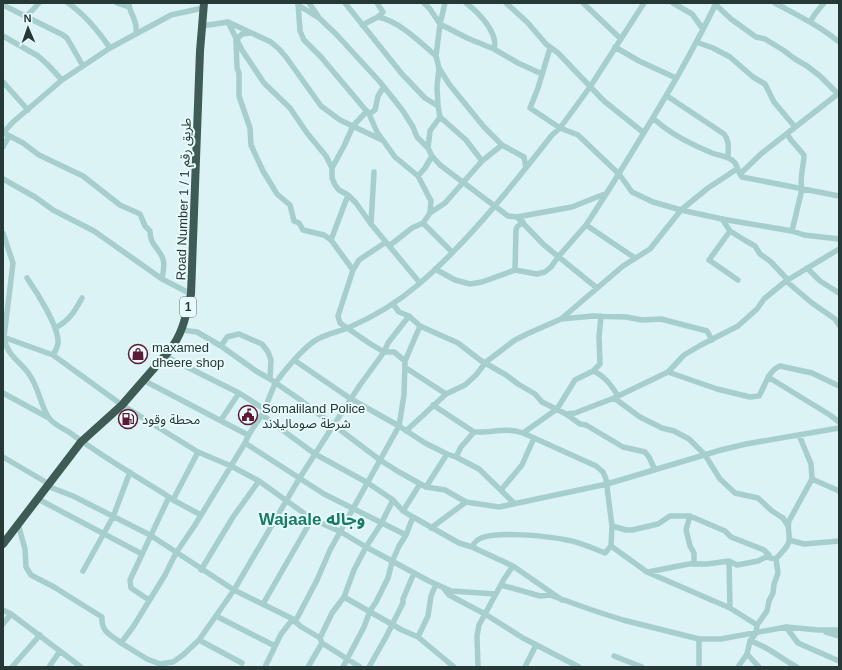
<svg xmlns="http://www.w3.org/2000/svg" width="842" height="670" viewBox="0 0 842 670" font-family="Arial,'Noto Sans Arabic',sans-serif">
  <rect width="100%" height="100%" fill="#dbf3f4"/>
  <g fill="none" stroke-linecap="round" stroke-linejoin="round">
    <path stroke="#a6cecc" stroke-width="5.5" d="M68,3C84,14 99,32 110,48
      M117,3L129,7
      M129,3C129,14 138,19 136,33
      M298,3L300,31L304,40L321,57L369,114L377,132L395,157L418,176L431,201L430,213
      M309,3L318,16
      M345,3L402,74L425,98L438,106L440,117L466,140L482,161
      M424,3L430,9L440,24L467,38L494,49L518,63L542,74
      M466,3C478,12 499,33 494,49
      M506,3L527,22L546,44L558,53L604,101L644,133
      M583,3L621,39
      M673,3L692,14L703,29
      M775,3C797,15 820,26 839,42
      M3,5L63,35L67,38L83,66
      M298,5L319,18L336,34L380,82L403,111L413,127L417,137L428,148L432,156L440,165L508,216L517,217L572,207L607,193
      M716,5L731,19L756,37L765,39L783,50L795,59L807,66L820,76L839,95
      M26,17L39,3
      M378,17C399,21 420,42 436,56
      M228,22L242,50L264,83L290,108L307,133L326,156L332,168V178L335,185L339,190L348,195L356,203L371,224L420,283
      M810,22L815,14L824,3
      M362,25L378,17L383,12L377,3
      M202,26L228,22L271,42L279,49L286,57L321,106L340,120L382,140
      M250,33L242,34L236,40L237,68L239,73V96L250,128L251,145L263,171L277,194L290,205L294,221L299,223L303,230L324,235L331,240L353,270
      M3,36L38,56L47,64L62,80
      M696,42L713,48L730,57L753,77L765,84L774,102L795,127
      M615,47L639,61L676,78
      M550,48L538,88L530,108L560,128L578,135L619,174L632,192L653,202L681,210L722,219L792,231L804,235L839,239
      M439,68L449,84L484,127L502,145L524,157L526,168
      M3,82L28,110
      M667,96L724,134C730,141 728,149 728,158
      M438,106L437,87L439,68L436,56L440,24L445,3
      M369,114L375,110L378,96L383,88
      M653,118C670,134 691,144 712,153C720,156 730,156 735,163C738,167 738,173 742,177L839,196
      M3,133L13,122L62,80L110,48L171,15L203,8
      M4,133L23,143L39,155L83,176L120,205L140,214L145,226L150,231C150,245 159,248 163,259C165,265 163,273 162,279
      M787,134L791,140L804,155C804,166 799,178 802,189L792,231
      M3,147L9,136
      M428,148L430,131L440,117
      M332,168L344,146L353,126L367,111
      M740,174L762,153L839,93
      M418,176L425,168L432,156
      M3,179L35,197L53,210L94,231L162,279L191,294
      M517,217L544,245L597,288
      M722,219L730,231L746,241L755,246L760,254L770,261L788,280
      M423,223L452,252
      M371,224L374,172
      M730,231L709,260L738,280
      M3,233L13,263L4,337C7,356 19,360 29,374C39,388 41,407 49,418C54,425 63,428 69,432C101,456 136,476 169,497
      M331,240L348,195
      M389,246L412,228L423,223L430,213L445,203L482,161L502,145
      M635,258L586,225C618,177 647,128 676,79C690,54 704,29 716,3
      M807,268L820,281L839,293
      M435,269L455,280L470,284L482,282L515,270L537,274L545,272L551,267L558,257L586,225
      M515,270L516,230L517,227L523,222
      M27,278C36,291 60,328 58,344C57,348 55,352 53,355
      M786,281L812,303L835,319L839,325
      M393,304L399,312L409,316L420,326L458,343L480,360L506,375L518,384L535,394L542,402L566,414L580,424L586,425L623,447L645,452L649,457L655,470
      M409,316L388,343L384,352L360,385L333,426L299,479L234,590L199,640L183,655L173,662L160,664L147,659L121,643L133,627L165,575L176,553L195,525L245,443C249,432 256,424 262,415C267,405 270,394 275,384C282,373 305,346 316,340C327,333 339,332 350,327C375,316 398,302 419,284C469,241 511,187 552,135L560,128L590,87L644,3
      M601,316L599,337L600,364L593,371C605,376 611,385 618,396
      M561,319L623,266L650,249L681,210L708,188L737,169
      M55,328C69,321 75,311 82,298
      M182,330L197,332L221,346L256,371L270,379L299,399L380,460L399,472L426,487L445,490L466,502
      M3,337L53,355L122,405L198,452L231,466L259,481L312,519L341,532L366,547L429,581L451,591L496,594
      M221,346L227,337L239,334L262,344L268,352L271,360L270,379
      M165,356L239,393L264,409
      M294,360L351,399L399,426L425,443L447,454L456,457L479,469L514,503
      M405,361L420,326
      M406,368L446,394
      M668,372L717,389L750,397L759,396C765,386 768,371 780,366L812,373L839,386
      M768,377L830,415L839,422
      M143,380L248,435
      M3,393L49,418
      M614,398L640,417L662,428L674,431L689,439L705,455L720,479L735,493L758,498L772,511L783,518L788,526
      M433,405L474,432
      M566,414L575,413L614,398L668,372L684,355L701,345L738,326L757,309L764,299L786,281L839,249
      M262,415L315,454L368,483L393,500L403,511L413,517L459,543L472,547L513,566L562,600
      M221,420L239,393
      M406,431L446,394L465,385L476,375L486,362L515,340L529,333L561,319L593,316L626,317L642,320L661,319L707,331L712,340
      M523,433L596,466L603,472L606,479L612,526L611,546
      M245,443L324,494L406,535
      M3,457L49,484
      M456,457L461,447L474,432C491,433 506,427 523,433L557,409L575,380L593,371
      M812,479L839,491
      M47,486L73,496L150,535L234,590L293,619L300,626L320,638L322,643L360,667
      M426,487L447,454
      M501,490L522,465L534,438
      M38,499L142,554
      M173,500L201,515
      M403,511L420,484
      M690,516L686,530L690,546L694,553V564
      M18,524L25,549L26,567L31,575L54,587L102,617C101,632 111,635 121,643
      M612,526L626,530H632L658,524L670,516H690L725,531L731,537L764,550L769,555L766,557
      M431,528L466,502L499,507L607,484L721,450L746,444L839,428
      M789,540L804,544L839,541
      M472,547C474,543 476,540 481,538C499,531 547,536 567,540C580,542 592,548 605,553L611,546L647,572L730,608L757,625
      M729,561L730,608
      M201,570L233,517L259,481
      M83,571L113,517L130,472
      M648,572L689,564H707L729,561L737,565L758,561L766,557L776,559
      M501,585L540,596L550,595L592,610L623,620L699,639H721L786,627L818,630H839
      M445,590L449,595L485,614L523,638L579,667
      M344,597L402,630L418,637L454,667
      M149,600L131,588L130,580L169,497L173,500L198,452
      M263,604L312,519
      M3,610L11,614L81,667
      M216,616L275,646
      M295,622L317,580L330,550L399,426L404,395L405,361L394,352H384L369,343L340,323L338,316L353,270L359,260L386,242
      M3,624L11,614
      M786,627L798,643L839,661
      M826,632L839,636
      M418,637L428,616L431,596L436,584
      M320,638L332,613L344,597L354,570L366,547L381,524L393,500
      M199,640L242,663
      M750,641C768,646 781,659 797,667
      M747,654L759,667
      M614,656L642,667
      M12,667L40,635
      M49,667L60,651
      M265,667L281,634L293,619
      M308,667L322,643
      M343,667L364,627L370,611L376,602L388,578L392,562L399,546L406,535L413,517
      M369,667L386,637L403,603V599L414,573
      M478,667L477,636L479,625L504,579L513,566
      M525,667L536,645
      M699,667V639
      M738,667L747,654L750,641L756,633L757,625L767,611L769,601L773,593L774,584L778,573L776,559C780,553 788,548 789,541C790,534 787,528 789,521L812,479L811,464L799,435"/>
    <path stroke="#3e5b55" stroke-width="8" d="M3,544L81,442L122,405L169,351C183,334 186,315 191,294L200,51L204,3"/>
  </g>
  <defs>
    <symbol id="shop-ring" viewBox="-11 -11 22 22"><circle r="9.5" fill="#e8fafb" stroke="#5e1936" stroke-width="1.5"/><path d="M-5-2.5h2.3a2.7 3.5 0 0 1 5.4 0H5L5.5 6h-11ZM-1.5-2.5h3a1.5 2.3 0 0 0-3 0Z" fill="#5e1936"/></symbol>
    <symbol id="civic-ring" viewBox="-11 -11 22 22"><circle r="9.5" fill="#e8fafb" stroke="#5e1936" stroke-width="1.5"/><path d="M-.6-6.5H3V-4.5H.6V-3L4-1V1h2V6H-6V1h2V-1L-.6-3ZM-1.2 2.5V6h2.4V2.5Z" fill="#5e1936"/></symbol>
    <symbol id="fuel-ring" viewBox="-11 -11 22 22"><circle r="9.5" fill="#e8fafb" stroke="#5e1936" stroke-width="1.5"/><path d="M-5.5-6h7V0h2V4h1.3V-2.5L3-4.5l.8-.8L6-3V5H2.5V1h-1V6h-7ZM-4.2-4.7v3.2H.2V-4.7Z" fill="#5e1936"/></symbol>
  </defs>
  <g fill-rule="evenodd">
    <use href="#shop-ring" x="127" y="343" width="22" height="22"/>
    <use href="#civic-ring" x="237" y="404" width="22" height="22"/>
    <use href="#fuel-ring" x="117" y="408" width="22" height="22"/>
  </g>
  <g text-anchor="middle" stroke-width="4" stroke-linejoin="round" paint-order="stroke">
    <rect fill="#e8fafb" stroke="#617371" stroke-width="1" x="180" y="297" width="16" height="20" rx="3"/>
    <g font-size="12" font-weight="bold" fill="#273936">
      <text x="188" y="311">1</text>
    </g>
    <g font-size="13" fill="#273936" stroke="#e8fafb">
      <text transform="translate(183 199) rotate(-88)" y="5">Road Number 1 / طريق رقم 1</text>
    </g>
    <g font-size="13" fill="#273936" stroke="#e8fafb" text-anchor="start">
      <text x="152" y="352">maxamed<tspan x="152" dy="15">dheere shop</tspan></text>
      <text x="262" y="413">Somaliland Police<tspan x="262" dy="15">شرطة صوماليلاند</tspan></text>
      <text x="142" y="424">محطة وقود</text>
    </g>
    <g font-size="17" font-weight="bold" fill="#187c63" stroke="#e8fafb">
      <text x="312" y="525">Wajaale وجاله</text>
    </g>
  </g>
  <rect width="842" height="670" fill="none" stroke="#273936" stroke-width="8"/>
  <g transform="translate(28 28) rotate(358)" stroke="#e8fafb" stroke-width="3" paint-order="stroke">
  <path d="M0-3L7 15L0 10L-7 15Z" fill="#273936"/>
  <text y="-6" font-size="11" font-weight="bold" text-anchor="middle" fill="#273936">N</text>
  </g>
</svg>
